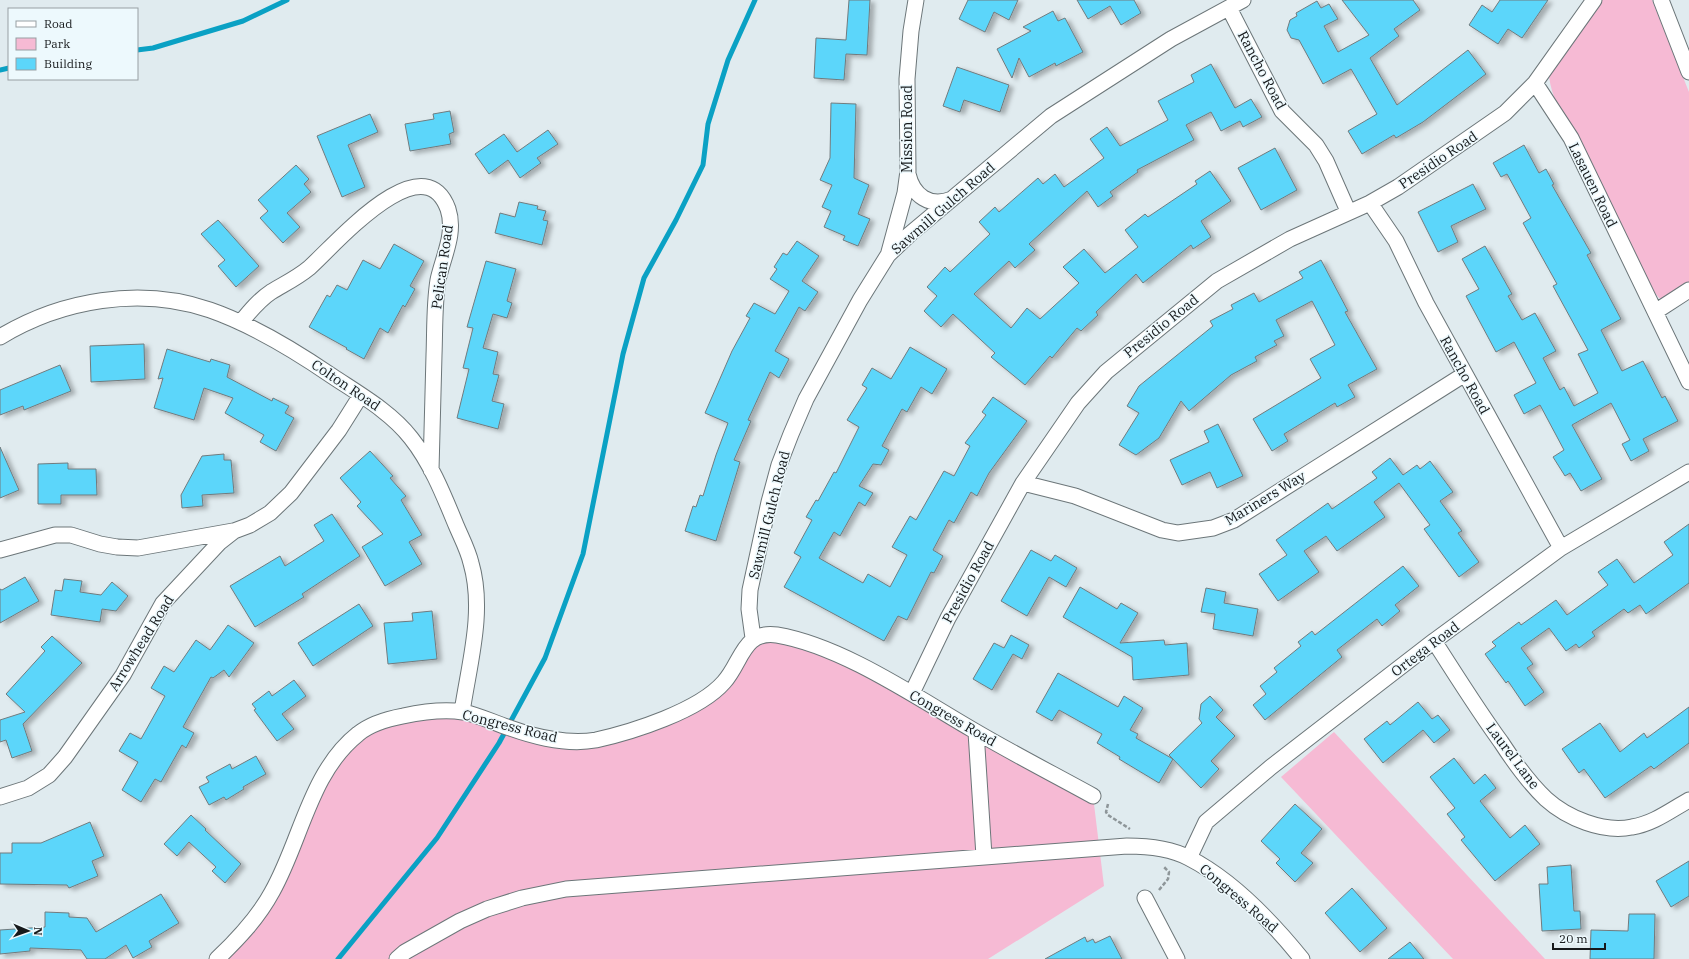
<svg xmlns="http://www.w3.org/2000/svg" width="1689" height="959" viewBox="0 0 1689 959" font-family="'IBM Plex Serif',serif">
  <defs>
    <filter id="shadow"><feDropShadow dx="4.5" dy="2.5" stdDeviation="2" flood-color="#0004"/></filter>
  </defs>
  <rect width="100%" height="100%" fill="#e0ebef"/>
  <path fill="#f6bad4" d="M1601,0H1652L1689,92V282L1664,300L1659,298L1655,293C1636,255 1617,216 1598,179C1583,151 1546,99 1549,68Z
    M753,638L811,643L1093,796L1104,886L988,959H217L243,933L318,788L360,732L423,712L592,741L709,695Z
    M1334,732L1545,959H1453L1281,777Z"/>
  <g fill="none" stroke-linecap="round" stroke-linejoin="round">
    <path stroke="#0aa1c4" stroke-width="5" d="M137,50L153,48L243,21L287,0
      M0,70L9,68
      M338,959L437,838L499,743L545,658L583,554L623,354L644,278L676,220L703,165L708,124L728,60L755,0"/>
  </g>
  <path fill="#5cd6fa" stroke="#717b7e" filter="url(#shadow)" d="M849,0H870L867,55L846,54L844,80L814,78L816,38L846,40Z
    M968,0H1018L1009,20L994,12L985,32L959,19Z
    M1077,0H1134L1141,13L1121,25L1110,6L1088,19Z
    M1342,0H1413L1420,10L1394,29L1399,36L1370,58L1397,105L1468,50L1486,74L1423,122L1396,138L1394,135L1362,154L1348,131L1377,114L1351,69L1323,84L1299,40L1291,38L1287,30L1290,20L1297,16L1296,13L1317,1L1321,8L1329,4L1338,19L1324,26L1338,52L1369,35Z
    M1500,0H1548L1522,38L1508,29L1498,44L1469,25L1482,5L1492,12Z
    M1053,11L1058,21L1065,18L1083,52L1056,66L1055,63L1029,77L1019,58L1012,78L997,49L1031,31L1023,27Z
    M1211,64L1235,108L1251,99L1262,117L1243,127L1240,121L1221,131L1211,112L1186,125L1194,140L1137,170L1138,172L1110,192L1113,196L1098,207L1087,191L1029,244L1035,250L1015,268L1009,261L974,294L1011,328L1027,308L1040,319L1079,283L1063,267L1084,249L1105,273L1138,247L1125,230L1145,214L1148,217L1197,184L1195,181L1210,171L1231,201L1201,221L1211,237L1193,249L1191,245L1143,283L1136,274L1096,312L1098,315L1081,331L1077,328L1052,358L1050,356L1025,385L991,357L995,353L953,314L941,327L924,311L937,296L927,287L945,267L950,272L990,234L979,222L995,207L999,212L1038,178L1043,184L1055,174L1064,187L1104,158L1090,139L1107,127L1120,146L1168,120L1158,101L1194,82L1191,75Z
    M957,67L1009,85L1000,112L964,100L960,112L943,106Z
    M831,103L856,104L854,178L869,185L858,214L870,219L858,246L843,240L845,236L824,227L831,211L822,207L832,185L820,180L830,158Z
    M450,111L454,132L449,134L451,144L410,151L405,124L434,119L433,114Z
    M370,114L378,132L348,145L365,187L342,197L317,136Z
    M548,130L558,144L537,158L541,163L520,178L508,160L489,174L475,154L504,134L517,152Z
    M1524,145L1539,173L1546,169L1554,184L1552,185L1591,253L1587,255L1621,319L1601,330L1622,371L1643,361L1662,398L1665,396L1678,421L1643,439L1649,451L1631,461L1622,444L1630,440L1611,403L1572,425L1602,479L1581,491L1570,473L1565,476L1553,457L1564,450L1540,405L1524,414L1514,395L1536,383L1514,342L1496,352L1466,296L1479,289L1462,259L1485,246L1512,294L1508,296L1522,320L1535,313L1556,351L1543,358L1560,390L1564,387L1574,406L1598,393L1578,354L1588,350L1553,286L1557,284L1523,223L1531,218L1507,174L1501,177L1493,163Z
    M1275,148L1297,190L1261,210L1238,168Z
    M296,165L309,179L304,184L311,192L287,213L300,227L283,243L260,218L268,211L258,200Z
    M1473,184L1486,209L1451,226L1458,242L1438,252L1418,212Z
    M519,202L538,206L537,209L546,211L543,220L548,221L542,245L495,233L500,213L515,217Z
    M218,220L259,266L236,287L218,266L225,260L201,234Z
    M797,241L819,256L802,281L818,292L805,311L799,307L775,351L789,359L779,378L770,372L748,420L751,421L734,460L740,462L716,541L685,531L693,506L696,507L700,495L703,496L716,455L728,423L705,413L732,351L750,318L746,316L754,303L775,314L789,291L770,279L777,269L774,267L783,253L787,255Z
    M394,244L424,261L410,286L415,289L405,307L403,305L388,333L380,328L364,359L346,349L347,348L309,327L327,295L330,297L337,285L347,290L363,260L380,269Z
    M1321,260L1348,311L1345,312L1377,369L1348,385L1355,397L1337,407L1335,403L1284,434L1288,441L1272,451L1253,419L1321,378L1310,359L1335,345L1312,301L1276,320L1284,336L1274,341L1277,345L1255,357L1257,361L1231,375L1189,411L1181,401L1159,438L1136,455L1119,445L1139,413L1127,406L1139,386L1213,326L1210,321L1233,309L1231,305L1254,293L1259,302L1303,278L1299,272Z
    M486,261L516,269L507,301L512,303L507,318L493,314L483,348L498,352L493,374L499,375L492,401L504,404L498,429L457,418L469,369L463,368L473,328L467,327Z
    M144,344L145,379L91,382L90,346Z
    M910,347L947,369L932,394L921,387L907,412L902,409L882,446L889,450L881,465L873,464L859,486L873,493L865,506L859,502L840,536L834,532L819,558L863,583L868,574L890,587L907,555L892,547L910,516L916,520L944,471L954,476L970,446L965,443L986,415L982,412L993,397L1027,421L989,473L977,496L971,492L954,523L949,520L933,550L943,556L934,573L931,572L907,620L898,616L884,641L784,587L801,557L794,553L812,520L806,517L816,500L818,501L834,472L836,473L859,427L847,420L867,388L862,385L872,368L891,379Z
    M167,349L210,362L211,359L230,365L227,377L272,401L273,398L289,406L285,413L294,418L276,451L260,442L264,435L225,413L233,398L204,388L194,420L154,408L163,378L158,379Z
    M60,365L71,391L24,410L23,406L0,415V390Z
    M1218,424L1243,476L1217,488L1210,472L1182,485L1170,460L1209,442L1204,431Z
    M0,447L19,490L0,498Z
    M370,451L393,476L390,478L406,496L401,500L422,535L409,542L422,564L385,586L362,547L383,534L357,506L361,502L340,478Z
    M224,454V460H231L234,493L202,495L203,506L182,508L181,495L202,456Z
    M1390,458L1403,475L1417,465L1420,469L1430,461L1453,492L1440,501L1462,531L1458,533L1479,562L1459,577L1424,529L1430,525L1399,483L1374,502L1385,517L1337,551L1326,536L1304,551L1319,572L1278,601L1259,574L1287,555L1276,540L1328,503L1332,509L1377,478L1372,472Z
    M68,463V469H96L97,495H61V504H38V464Z
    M332,514L360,556L302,594L304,597L255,627L230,586L280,556L285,566L324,541L314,525Z
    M1689,524V583L1646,614L1640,605L1628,613L1624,609L1592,632L1595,636L1579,648L1576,644L1566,651L1549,628L1521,648L1533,664L1527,668L1544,692L1525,706L1508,681L1506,683L1485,654L1496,646L1492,642L1519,622L1521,625L1556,600L1567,615L1608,585L1598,572L1617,559L1634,583L1673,555L1664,542Z
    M1031,550L1051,561L1055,555L1077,568L1066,587L1049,577L1027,616L1001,601Z
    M1403,566L1419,586L1395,605L1400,611L1382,626L1377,619L1337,650L1342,657L1265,720L1253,705L1266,694L1260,686L1277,672L1274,668L1301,646L1298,642L1312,631L1315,635Z
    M25,577L39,601L0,623V589L2,590Z
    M64,579L82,581L80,592L101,595L112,582L128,596L116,611L102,609L100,622L51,615L55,590L62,591Z
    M1080,587L1117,609L1121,603L1138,613L1120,643L1164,640L1165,645L1187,643L1189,675L1133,680L1132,657L1063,617Z
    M1206,588L1226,592L1224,603L1258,609L1253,636L1213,629L1215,614L1201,612Z
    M359,604L373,626L313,666L298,643Z
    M432,611L437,659L388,664L384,623L413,621L412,613Z
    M228,625L254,643L229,677L224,670L213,678L211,677L183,727L194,733L186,748L182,745L161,782L155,779L141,802L122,790L138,762L119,751L130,733L141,739L165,696L151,688L164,666L174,672L196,640L210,650Z
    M1011,635L1029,645L1022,659L1013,654L992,690L973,679L994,643L1004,648Z
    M52,636L82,663L23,724L32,751L12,758L6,740L0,742V720L25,712L6,694L45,651L41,647Z
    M1058,673L1118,707L1124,696L1143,708L1130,730L1138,734L1136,738L1173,759L1159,783L1119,759L1120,757L1097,743L1102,734L1059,710L1052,721L1036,712Z
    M294,680L306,696L282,714L294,729L277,741L254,710L256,709L252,704L269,691L272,696Z
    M1210,696L1223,710L1216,717L1235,736L1211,761L1219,769L1201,788L1169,755L1202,723L1199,719L1201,704Z
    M1418,702L1432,719L1438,715L1450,730L1434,743L1423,730L1383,763L1364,739L1387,721L1390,725Z
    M1689,707V743L1654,769L1651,766L1605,798L1584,769L1579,773L1562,749L1600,723L1620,752L1644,733L1647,738Z
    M256,756L266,774L243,787L244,789L226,800L224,797L209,805L199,787L209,782L206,777L230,764L232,769Z
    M1454,758L1474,784L1485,774L1496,788L1480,801L1510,838L1525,825L1540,844L1495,881L1461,840L1465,837L1447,814L1455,808L1430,777Z
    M1295,804L1322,829L1301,853L1313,863L1295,882L1276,863L1280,859L1261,841Z
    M191,815L206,829L205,830L241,864L225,883L212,871L216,867L189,842L177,856L164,844Z
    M90,822L104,856L92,861L98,876L69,888L67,885L0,884V853H12V843H41Z
    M1689,861V896L1671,907L1656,881Z
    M1571,865L1574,911H1580L1581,929L1542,931L1539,884H1548L1547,867Z
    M1352,888L1387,928L1360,952L1325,913Z
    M161,894L179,923L149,941L152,947L133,958L126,945L105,959H87L81,950L30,948V951L0,954V930L45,927V912L69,913V917L87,918L96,932Z
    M1629,914H1655L1654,959H1590L1591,930L1628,931Z
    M1110,936L1122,959H1045L1085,937L1087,942L1093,939L1095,943Z
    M1410,942L1424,959H1388Z"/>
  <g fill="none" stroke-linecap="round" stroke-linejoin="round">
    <defs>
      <path id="minor" d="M1594,0L1535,83L1571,138L1689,382
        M1661,0L1689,72
        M1229,8L1282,111L1316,145L1326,161L1348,211
        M908,174C913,196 930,208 952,199
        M1370,203L1396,241L1426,303L1561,548
        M889,252L905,193L908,171L907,79L911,31L916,0
        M1655,312L1689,290
        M241,322C250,311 259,300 271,292C284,284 297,278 309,268C333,247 423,141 448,209C456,233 443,257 438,280C434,305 435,330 434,355C433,394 432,432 431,470
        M0,337C61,300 140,286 210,310C253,325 294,350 332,376C359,394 391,412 411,438C431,463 444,496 456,525C461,537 468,550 471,563C485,611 469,664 462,712
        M1023,483L1075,496L1162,530L1178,533L1213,528L1234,520L1465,374
        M0,550L55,535H71L100,544L117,547L138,548L233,531
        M753,638L749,609L750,590L769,502L779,465L791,434L806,399L860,300L888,255L910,234L1051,116L1171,39L1243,0
        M1434,641C1456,675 1477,709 1501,742C1514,762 1528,782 1546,799C1567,818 1603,833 1632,827C1653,824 1671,810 1689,800
        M912,693L948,618L1023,483L1078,403L1106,372L1217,281L1290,239L1370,203L1398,187L1505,113L1535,83
        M976,732L984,856
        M0,797L28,788L49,775L65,757L123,675L163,603L220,542L234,531L250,525L270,513L291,493L339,430L361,395
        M1189,858L1206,822L1271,767L1434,641L1561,548L1689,472
        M1145,898L1177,959
        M217,959C238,939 258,918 272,892C301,841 310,772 358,734C370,724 387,719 403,716C422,712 443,709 463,712C479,715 494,723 510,728C535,737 569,745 596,740C632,732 699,711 724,682C742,662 743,630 777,635C842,646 916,697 973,730C1012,753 1053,774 1093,796
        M397,959L405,952L460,921L487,909L522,898L566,889L1127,846C1148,846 1170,848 1189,858C1232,880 1272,922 1302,959"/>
    </defs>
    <use href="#minor" stroke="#6c7679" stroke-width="17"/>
    <path stroke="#8e9699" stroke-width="2.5" stroke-dasharray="4 2" stroke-linecap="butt" d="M1108,804L1106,812L1108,815L1130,829
      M1159,890L1168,879L1169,872L1164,867"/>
    <use href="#minor" stroke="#fff" stroke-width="15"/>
  </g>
  <g text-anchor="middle" stroke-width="3" stroke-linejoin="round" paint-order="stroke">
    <g font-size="14" fill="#16191b" stroke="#edf9fd">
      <text transform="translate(1262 70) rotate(62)" y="5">Rancho Road</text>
      <text transform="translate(907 129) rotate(-90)" y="5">Mission Road</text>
      <text transform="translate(1438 160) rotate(-34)" y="5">Presidio Road</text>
      <text transform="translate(1593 185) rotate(64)" y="5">Lasauen Road</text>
      <text transform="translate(943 208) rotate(-41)" y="5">Sawmill Gulch Road</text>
      <text transform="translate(442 267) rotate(-82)" y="5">Pelican Road</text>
      <text transform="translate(1161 326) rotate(-39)" y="5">Presidio Road</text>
      <text transform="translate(1465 375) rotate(61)" y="5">Rancho Road</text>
      <text transform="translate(346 385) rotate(34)" y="5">Colton Road</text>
      <text transform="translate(1265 498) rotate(-31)" y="5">Mariners Way</text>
      <text transform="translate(769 515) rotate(-76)" y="5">Sawmill Gulch Road</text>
      <text transform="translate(968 582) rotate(-61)" y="5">Presidio Road</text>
      <text transform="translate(141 643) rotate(-58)" y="5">Arrowhead Road</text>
      <text transform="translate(1425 649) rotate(-37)" y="5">Ortega Road</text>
      <text transform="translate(953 718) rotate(30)" y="5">Congress Road</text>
      <text transform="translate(510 726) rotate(14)" y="5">Congress Road</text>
      <text transform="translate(1513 756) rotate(53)" y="5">Laurel Lane</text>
      <text transform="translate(1239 898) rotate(40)" y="5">Congress Road</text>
    </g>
  </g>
  <rect x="8" y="8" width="130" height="72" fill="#edf9fd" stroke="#979fa3"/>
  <rect x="16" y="21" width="20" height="6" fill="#ffffff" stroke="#979fa3"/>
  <text x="44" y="28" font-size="12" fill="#16191b">Road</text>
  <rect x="16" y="38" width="20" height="12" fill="#f6bad4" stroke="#979fa3"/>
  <text x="44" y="48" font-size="12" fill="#16191b">Park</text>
  <rect x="16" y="58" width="20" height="12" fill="#5cd6fa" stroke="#979fa3"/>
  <text x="44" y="68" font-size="12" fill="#16191b">Building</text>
  <g transform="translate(28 931) rotate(92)" stroke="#edf9fd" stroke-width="3" paint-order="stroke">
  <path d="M0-3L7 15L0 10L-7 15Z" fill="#16191b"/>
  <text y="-6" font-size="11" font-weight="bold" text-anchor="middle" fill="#16191b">N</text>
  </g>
  <path d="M1553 943v6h52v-6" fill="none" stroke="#16191b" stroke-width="2"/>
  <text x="1559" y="943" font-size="12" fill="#16191b" stroke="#edf9fd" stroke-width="3" paint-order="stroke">20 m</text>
</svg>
